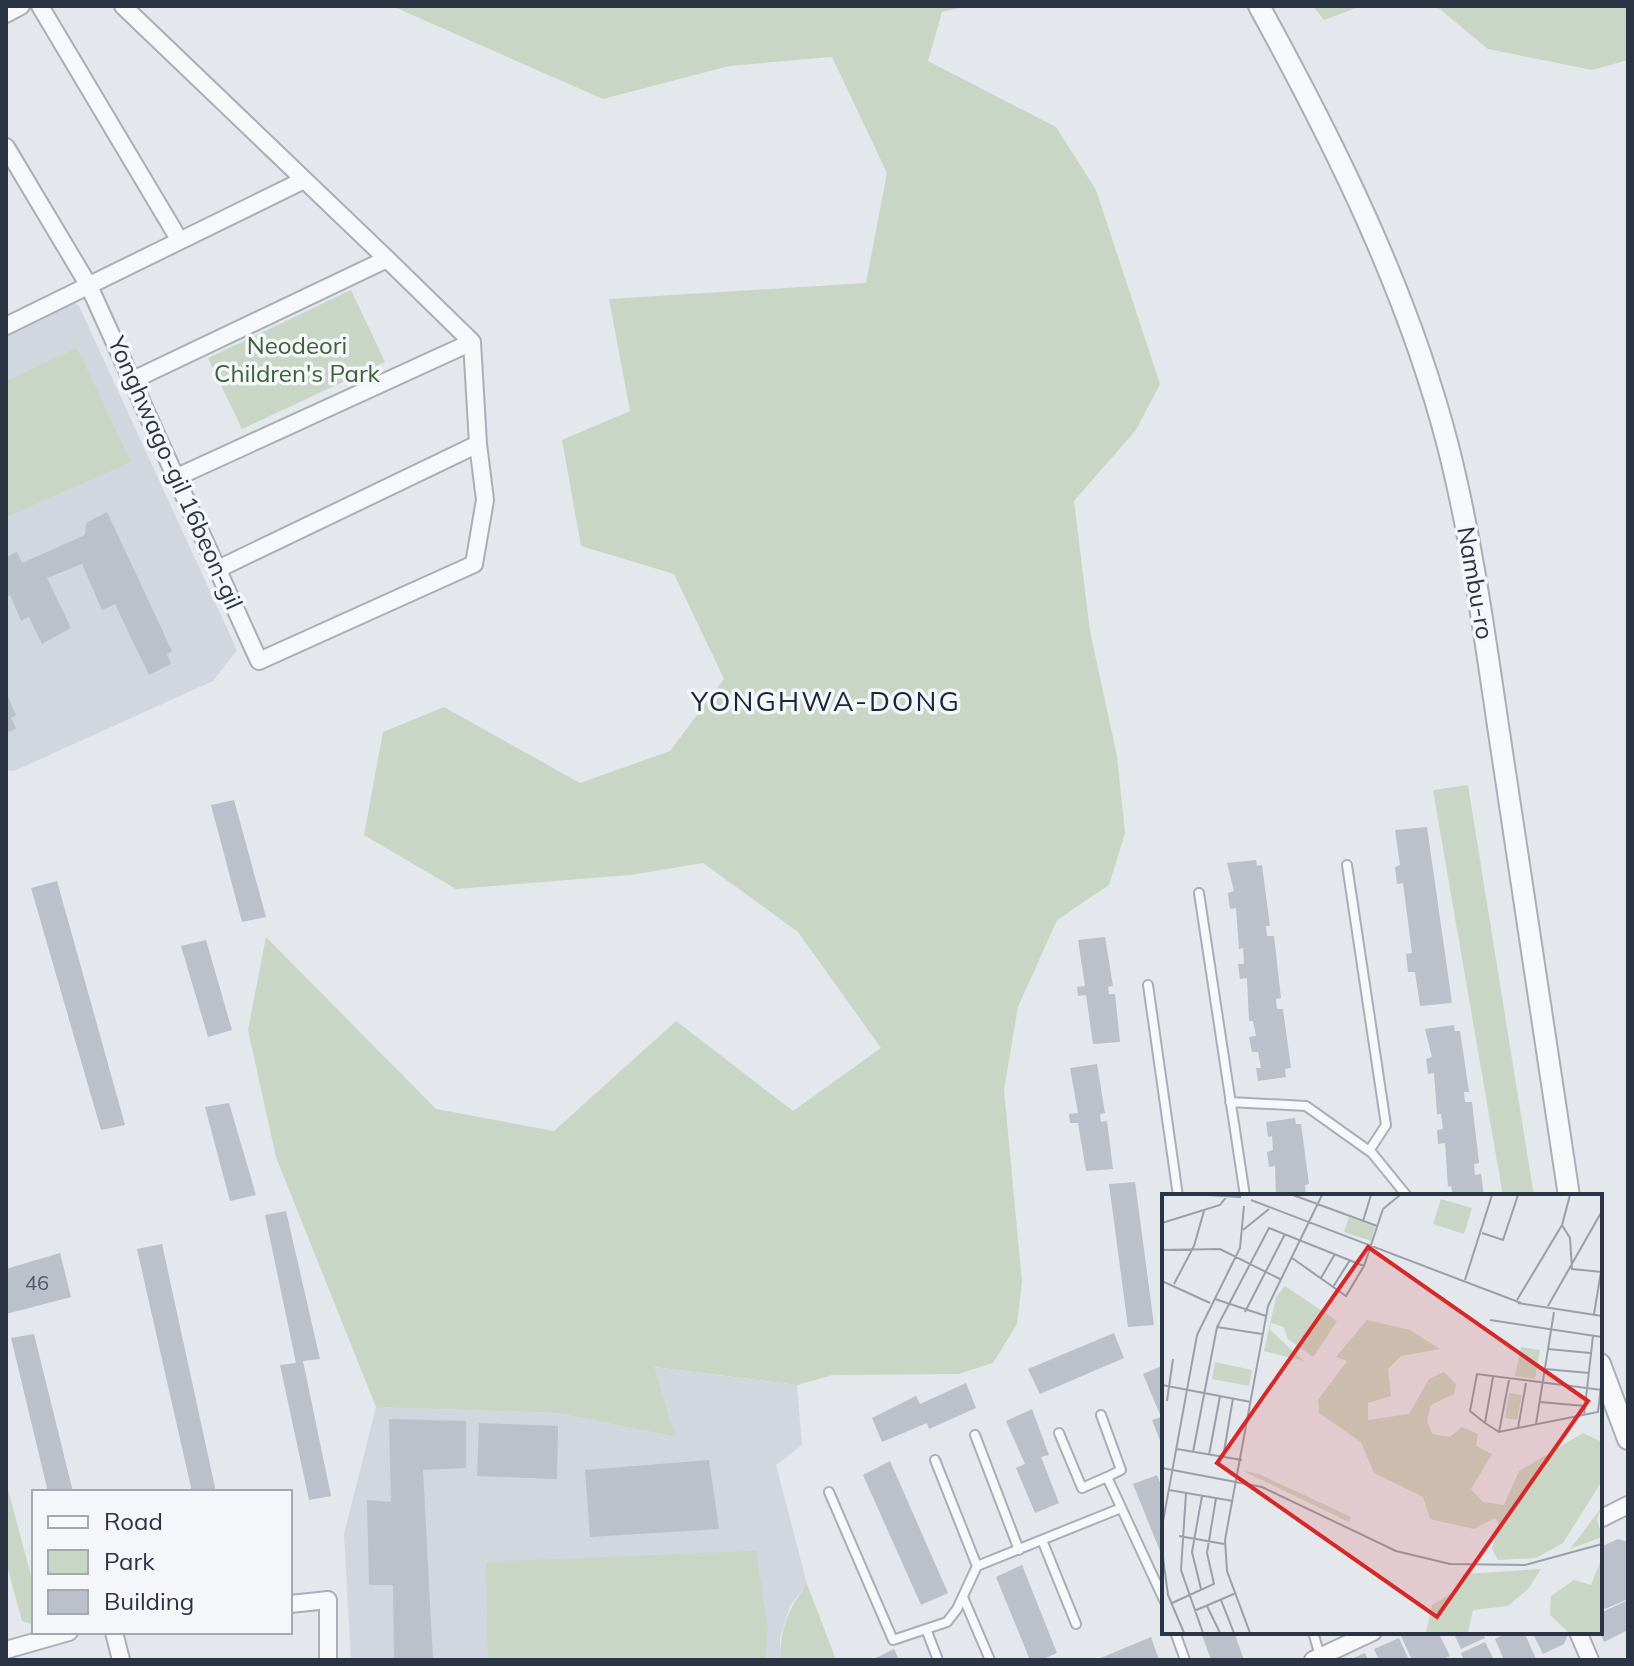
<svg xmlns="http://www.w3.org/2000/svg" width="1634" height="1666" viewBox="0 0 1634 1666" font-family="Mulish,sans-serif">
  <rect width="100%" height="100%" fill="#e4e7ec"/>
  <path fill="#d2d6de" d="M67,299L79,306L237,650L213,681L14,771L6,770V330Z
    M653,1367L797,1385L802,1445L776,1465L807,1584L790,1606L780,1638L781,1660H351L344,1534L376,1407L558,1413L674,1437Z"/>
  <path fill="#c9d6c5" d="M392,6H969L942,12L928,61L1056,127L1096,190L1160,384L1136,430L1074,501L1090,631L1117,756L1125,833L1109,885L1057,920L1018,1007L1004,1090L1022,1282L1017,1324L993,1363L958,1374L833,1375L797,1385L654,1367L675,1437L558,1413L376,1407L276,1157L248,1030L266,937L436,1109L554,1131L676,1021L793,1111L881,1048L798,932L703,863L631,875L456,889L364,835L383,732L444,707L580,783L670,751L724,679L674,574L581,546L562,440L630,411L609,299L866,283L887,173L832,57L729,66L603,99Z
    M1313,6H1361L1324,20Z
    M1436,6H1628V60L1592,70L1488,49Z
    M351,290L385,362L242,429L208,358Z
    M77,348L131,462L6,517V381Z
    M1468,785L1534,1196H1503L1433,790Z
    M6,1482L34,1587V1625L22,1621L6,1562Z
    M756,1551L768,1630L765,1660H488L486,1562Z
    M807,1584L836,1660H781C779,1629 789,1608 807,1584Z"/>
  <path fill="#bbc0ca" d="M107,512L172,651L167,654L171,664L149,675L115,604L102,610L82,564L47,578L71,628L42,644L29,617L21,621L10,595L6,597V557L17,552L22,563L85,535L86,523Z
    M6,692L16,715L11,718L16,729L6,733Z
    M234,800L266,917L242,922L211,805Z
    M1427,827L1452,1003L1420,1006L1415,972H1408L1406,954L1412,953L1403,883L1397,884L1395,867L1400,865L1395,830Z
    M1256,860L1257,866L1262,865L1270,926H1266L1267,936H1274L1281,998L1276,999L1277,1009H1283L1291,1068L1285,1069L1286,1077L1258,1081L1256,1068H1261L1258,1052H1252L1249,1037L1256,1036L1253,1021H1249L1247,978L1240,979L1238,964H1244L1243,948L1239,949L1236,908L1230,909L1228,893L1234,891L1227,863Z
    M57,881L125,1125L101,1130L31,888Z
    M1105,937L1113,986L1108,987L1109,994H1115L1120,1042L1093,1044L1086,995L1078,996L1077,987L1085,986L1078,940Z
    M206,940L232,1030L208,1037L181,946Z
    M1454,1025L1455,1031H1460L1469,1092H1464L1465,1102H1472L1479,1163L1474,1164L1475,1175L1481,1174L1484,1196H1453L1451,1186L1448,1187L1445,1143L1438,1144L1437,1130L1443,1129L1441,1114H1437L1434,1073L1428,1074L1426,1059L1432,1057L1425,1029Z
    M1097,1064L1105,1113L1100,1114L1101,1122L1107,1121L1113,1169L1086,1171L1078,1123H1070L1069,1114L1078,1113L1070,1068Z
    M229,1103L256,1195L230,1201L205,1107Z
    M1295,1118L1296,1124H1301L1309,1184L1305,1185L1306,1196H1276L1275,1166L1269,1167L1267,1152L1273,1150L1272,1136L1268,1137L1266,1122Z
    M1135,1182L1154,1325L1128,1327L1109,1184Z
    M286,1211L320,1359L303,1361L331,1496L309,1500L280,1365L296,1363L265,1215Z
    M162,1244L216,1492H192L137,1249Z
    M60,1253L71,1297L6,1314V1269Z
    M1114,1333L1124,1358L1040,1394L1028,1369Z
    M34,1334L73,1492H48L11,1338Z
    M1164,1365V1451L1152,1420L1161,1417L1143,1374Z
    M966,1383L976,1408L929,1429L927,1423L882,1442L872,1418L916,1396L920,1404Z
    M1032,1409L1049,1455L1041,1457L1059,1503L1035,1513L1016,1468L1025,1464L1006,1421Z
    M389,1419L466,1421V1468L423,1470L433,1660H394L393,1585H369L367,1500L391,1502Z
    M479,1423L558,1426L557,1479L477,1476Z
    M709,1460L719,1529L590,1537L585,1470Z
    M890,1461L948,1593L921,1605L863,1475Z
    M1157,1475L1164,1493V1561L1133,1484Z
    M1618,1539L1628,1542V1599L1605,1609L1600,1598V1547Z
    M1022,1565L1057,1653L1041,1660H1030L996,1577Z
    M1628,1600V1630L1604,1642L1600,1633V1613Z
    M1201,1632H1234L1244,1660H1211Z
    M1411,1632H1438L1450,1656L1441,1660H1412L1401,1636Z
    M1453,1632H1482L1485,1638L1461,1649Z
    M1510,1632H1524L1536,1659L1504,1660L1495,1639Z
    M1532,1632H1569L1564,1644L1543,1654Z
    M1151,1637L1159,1660H1096Z
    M1399,1638L1409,1660H1379L1374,1649Z
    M1485,1642L1494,1660H1464L1461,1653Z
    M894,1649L899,1660H872Z
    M1365,1653L1368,1660H1349Z"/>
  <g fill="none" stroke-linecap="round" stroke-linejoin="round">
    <defs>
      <path id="service" d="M1347,865L1386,1125L1369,1151
        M1199,893L1245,1196
        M1148,985L1178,1196
        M1230,1102L1306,1106L1372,1153L1407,1196
        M1101,1415L1121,1470L1107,1477
        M1059,1433L1082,1488L1107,1477L1164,1600
        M975,1435L1019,1550
        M935,1460L977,1566
        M829,1492L893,1640L947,1622L957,1609L977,1566L1121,1508
        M1042,1540L1076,1624
        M963,1597L990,1660
        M926,1629L938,1660
        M1175,1632L1185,1660
        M1313,1632L1320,1656"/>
      <path id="minor" d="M40,6L180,241
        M123,6L387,259
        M6,14L21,6
        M6,147L89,286L259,661L474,564L485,500L478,444L218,569
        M6,326L304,180
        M133,380L387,259L472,342L478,444
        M177,477L472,342
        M1600,1519L1628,1505
        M290,1604L328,1600V1660
        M114,1632L121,1660
        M1578,1632L1590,1660
        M6,1650L69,1632
        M1313,1660L1373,1632"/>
      <path id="tertiary" d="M1259,6C1335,145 1408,291 1448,446C1474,548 1487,654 1503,759C1525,904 1547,1050 1569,1196
        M1600,1364L1628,1439"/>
    </defs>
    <use href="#service" stroke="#a9aeb7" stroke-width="12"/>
    <use href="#minor" stroke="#a9aeb7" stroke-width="20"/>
    <use href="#tertiary" stroke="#a9aeb7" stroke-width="24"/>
    <use href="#service" stroke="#f7f8fa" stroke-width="8"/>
    <use href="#minor" stroke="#f7f8fa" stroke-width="16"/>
    <use href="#tertiary" stroke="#f7f8fa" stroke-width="20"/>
  </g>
  <g text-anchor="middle" stroke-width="7" stroke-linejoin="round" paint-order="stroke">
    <g font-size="20" fill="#4f5766">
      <text x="37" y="1290">46</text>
    </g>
    <g font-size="24" fill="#3f6138" stroke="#f4f6f9">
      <text x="297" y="354">Neodeori<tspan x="297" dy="28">Children's Park</tspan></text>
    </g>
    <g font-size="24" fill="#2b3445" stroke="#f4f6f9">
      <text transform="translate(175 473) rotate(66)" y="8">Yonghwago-gil 16beon-gil</text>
      <text transform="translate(1475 583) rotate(80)" y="8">Nambu-ro</text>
    </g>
    <g font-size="28" letter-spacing="2" fill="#1d2536" stroke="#f4f6f9">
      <text x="826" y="711">YONGHWA-DONG</text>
    </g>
  </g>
  <g transform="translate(1162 1194)">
    <rect width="440" height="440" fill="#e4e7ec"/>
    <path d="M279,5L310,14L302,40L271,30ZM187,23L213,33L209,47L182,38ZM123,92L175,127L151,163L126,145L122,133L109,129L108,136L142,167L102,157L114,103ZM205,126L248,136L278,155L239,162L226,175L229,202L206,209V226L247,220L267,185L282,178L294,190L292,200L269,211L265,226L270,240L288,243L300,233L316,240L314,252L330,260L309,295L321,308L342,311L357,277L421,239L440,248V287L401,349L374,364L336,366L330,355L337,330L333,324L312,335L268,325L261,303L212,279L199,248L157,219L156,206L185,167L174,163ZM359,153L378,156L373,185L353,182ZM53,168L90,176L87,192L50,185ZM347,199L360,201L355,226L343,224ZM81,277L97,280L189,323L187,328ZM440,313L435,325L440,343L408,355ZM440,363V439H407L388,421L389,402L412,386L429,391ZM379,375L366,395L346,412L311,416L306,438L264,439L270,411L297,395L301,380Z" fill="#c9d6c5"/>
    <path fill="none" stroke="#9a9fa9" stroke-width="2" d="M46,1L79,3M131,1L215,32M89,6L359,109M201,27L209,1M0,29L58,11L65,2M400,31L408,44L410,75L440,78M81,36L107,15M320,39L341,46L356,1M0,56L58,55L118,85M130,64L184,102L202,72L221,15L238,1M159,84L173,60M303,86L330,1M0,87L48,109M12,90L32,52L42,17M171,93L188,66M53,105L104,122M355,106L400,31L408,1M356,109L440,122M386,112L440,17M83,118L123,40M432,120L440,72M328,126L440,143M55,133L100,140M386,155L428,159M383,175L427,179M331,183L323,229L308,217L315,180L440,196M0,191L89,208M5,207L11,165M378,208L423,212M422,221L431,142M323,229L337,238L356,234L364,189M374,230L392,118M356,234L436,218L440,183M337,238L347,186M15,255L80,266M31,258L55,133L107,34L202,72M47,261L58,202M61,264L71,204M0,274L100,293L234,357L288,370L363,371L440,350M7,296L71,307M24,299L19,376L41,439M0,333L35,141L78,54L82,12M17,342L62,350M0,356L6,401L22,439M39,395L30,358L40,302M59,406L72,439M10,409L52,390L45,359L54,304M45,412L58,439M32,417L74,399M88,439L65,377L63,346L106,112L160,1"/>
    <path fill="#d62828" fill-opacity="0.15" stroke="#d62828" stroke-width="4" d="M206,53L426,207L275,423L55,269Z"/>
    <rect width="440" height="440" fill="none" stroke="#2b3445" stroke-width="4"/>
  </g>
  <rect width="1634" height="1666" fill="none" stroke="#2b3445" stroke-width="16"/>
  <rect x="32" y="1490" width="260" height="144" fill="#f4f6f9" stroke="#a4a8b1" stroke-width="2"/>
  <rect x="48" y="1516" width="40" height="12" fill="#f7f8fa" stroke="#a4a8b1" stroke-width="2"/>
  <text x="104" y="1530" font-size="24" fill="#2b3445">Road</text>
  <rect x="48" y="1550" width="40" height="24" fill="#c9d6c5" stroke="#a4a8b1" stroke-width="2"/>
  <text x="104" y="1570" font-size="24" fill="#2b3445">Park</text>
  <rect x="48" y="1590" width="40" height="24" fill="#bbc0ca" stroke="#a4a8b1" stroke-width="2"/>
  <text x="104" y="1610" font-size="24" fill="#2b3445">Building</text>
</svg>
